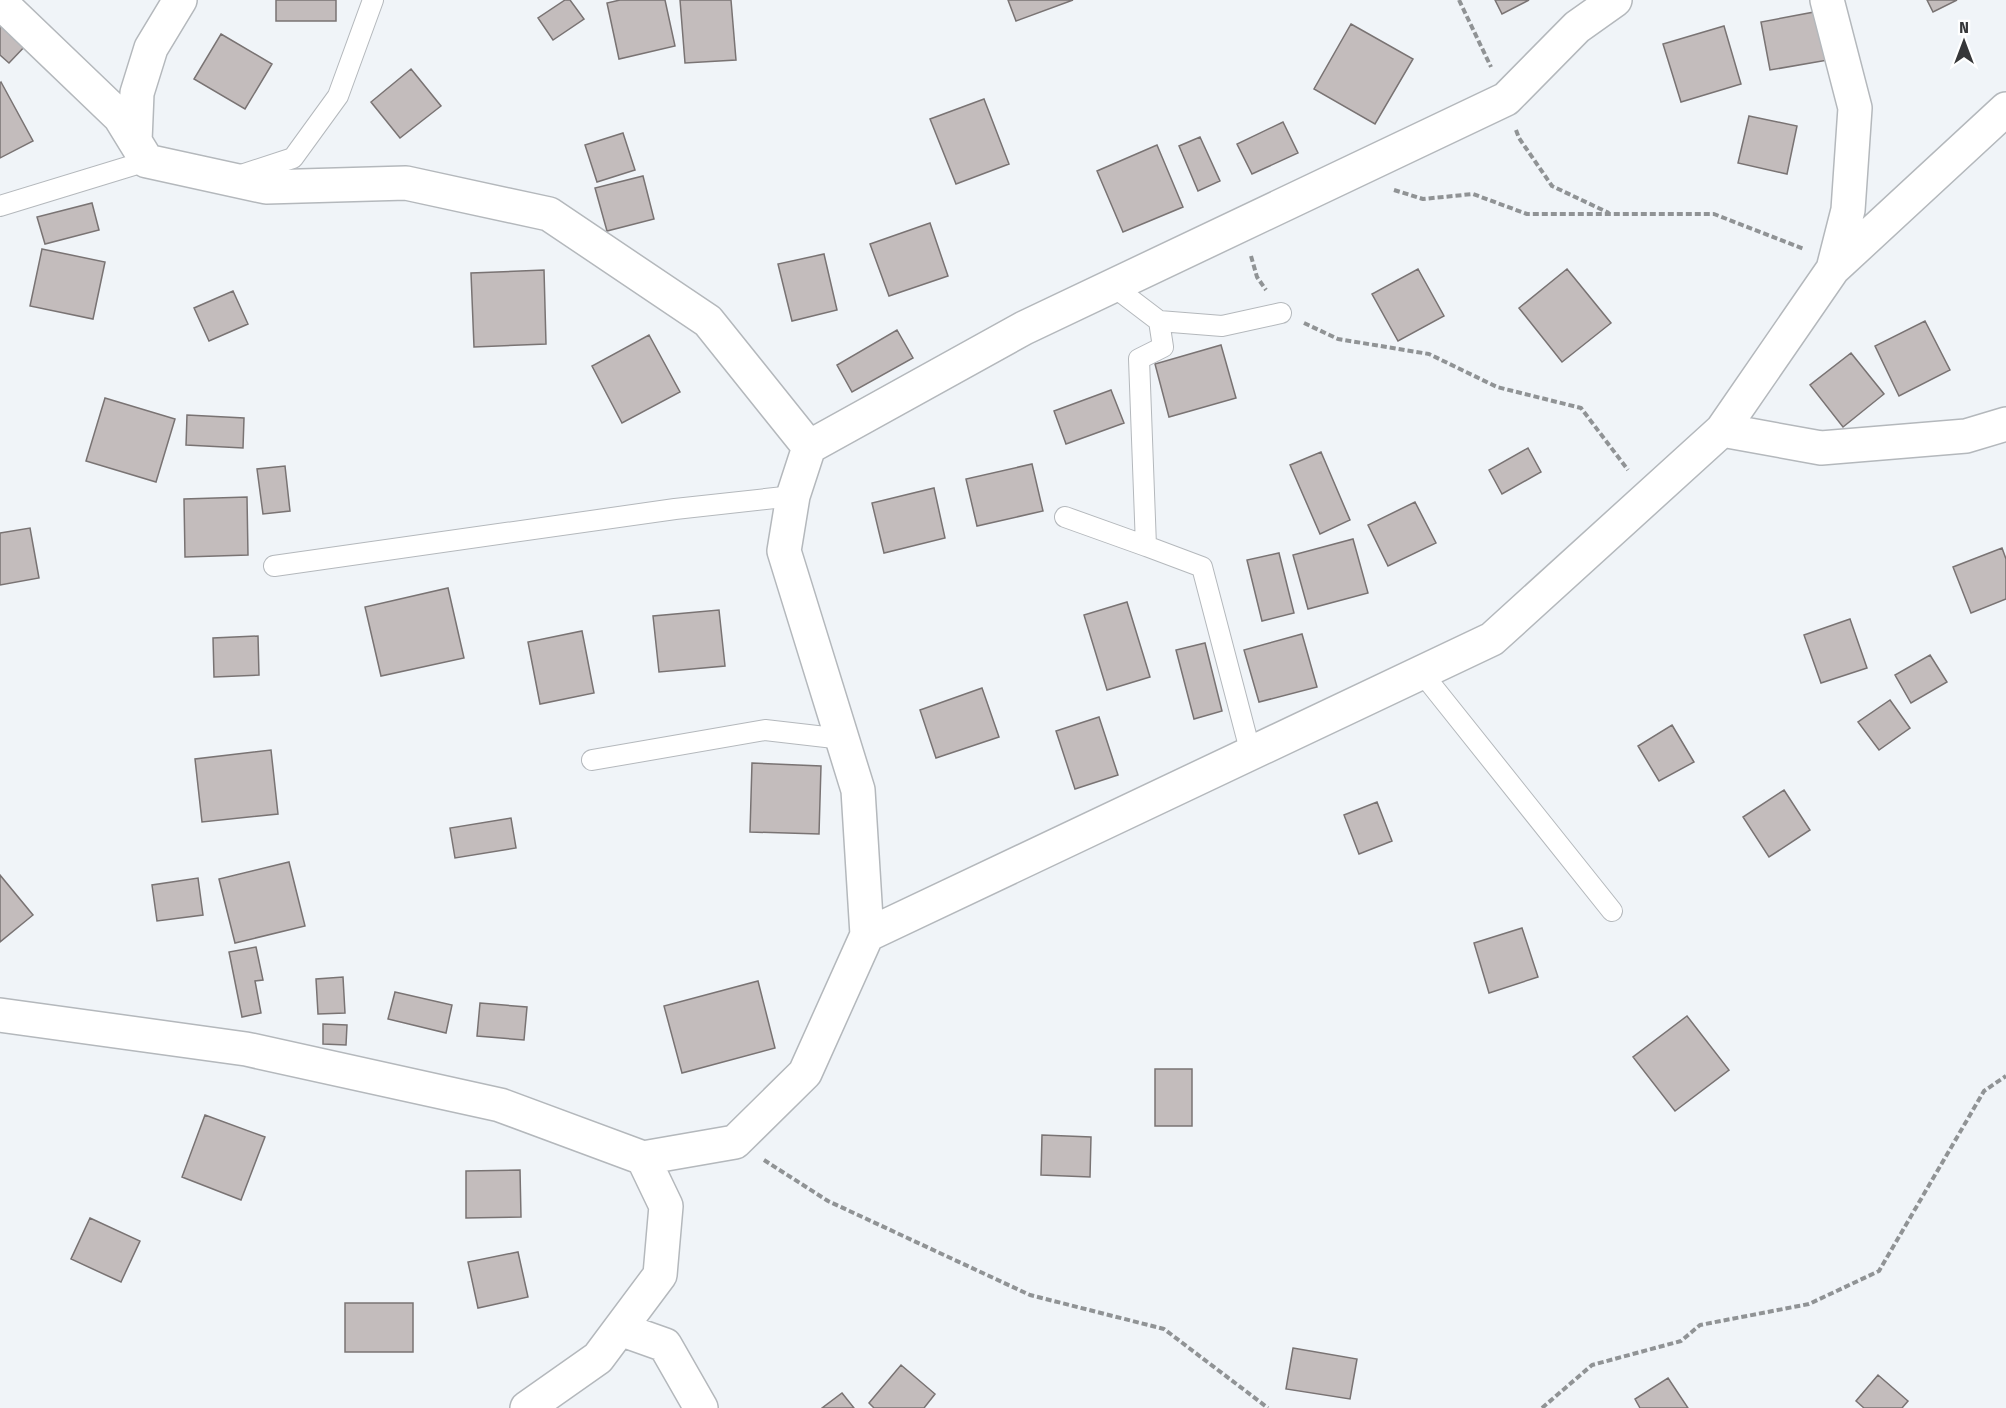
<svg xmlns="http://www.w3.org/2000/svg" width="2006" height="1408" viewBox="0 0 2006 1408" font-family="'Fira Sans Condensed',sans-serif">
  <rect width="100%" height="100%" fill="#f0f4f8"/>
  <path fill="#c3bcbc" stroke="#797373" stroke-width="1.5" d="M276,0H336V21H276Z
    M565,0H570L584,19L553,40L538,18Z
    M620,0H665L675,46L619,59L607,3Z
    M680,0H731L736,60L685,63Z
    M1008,0H1073L1016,21Z
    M1495,0H1529L1502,14Z
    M1927,0H1957L1933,12Z
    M1825,10L1834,59L1770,70L1761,22Z
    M0,20L27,44L9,63L0,55Z
    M1351,24L1413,59L1375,124L1314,89Z
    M1724,26L1741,84L1681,102L1663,44Z
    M221,34L272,64L245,109L194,79Z
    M411,69L441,106L400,138L371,102Z
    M1,82L33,141L0,158V83Z
    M984,99L1009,164L956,184L930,119Z
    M1749,116L1797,126L1787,174L1738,163Z
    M1283,122L1298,153L1252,174L1237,144Z
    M623,133L635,170L597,182L585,145Z
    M1200,137L1220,181L1198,191L1179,146Z
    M1157,145L1183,207L1123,232L1097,171Z
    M643,176L654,219L607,231L595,188Z
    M92,203L99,230L45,244L37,217Z
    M930,223L948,276L889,296L870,244Z
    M42,249L105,262L93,319L30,306Z
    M824,254L837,310L792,321L778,264Z
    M1418,269L1444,316L1398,341L1372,294Z
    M1567,269L1611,323L1562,362L1519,308Z
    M544,270L546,344L474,347L471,273Z
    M233,291L248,324L209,341L194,308Z
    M1925,321L1950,370L1899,396L1875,346Z
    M897,330L913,358L852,392L837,365Z
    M649,335L680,392L622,423L592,366Z
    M1221,345L1236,398L1169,417L1155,364Z
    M1851,353L1884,394L1843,427L1810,385Z
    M1111,390L1124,423L1066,444L1054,411Z
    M105,398L175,419L156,482L86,461Z
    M187,415L244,418L243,448L186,445Z
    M1528,448L1541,472L1502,494L1489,470Z
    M1321,452L1350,520L1320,534L1290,465Z
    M1032,464L1043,511L977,526L966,479Z
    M285,466L290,511L263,514L257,469Z
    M934,488L945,538L884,553L872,503Z
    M247,497L248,555L185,557L184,499Z
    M1415,502L1436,543L1388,566L1368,525Z
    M30,528L39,578L0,585V533Z
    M1353,539L1368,593L1308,609L1293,555Z
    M2002,548L2006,559V599L1971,613L1953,567Z
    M1279,553L1294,613L1262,621L1247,560Z
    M448,588L464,658L381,676L365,607Z
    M1127,602L1150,677L1107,690L1084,615Z
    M719,610L725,666L659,672L653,616Z
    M1850,619L1867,668L1821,683L1804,635Z
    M582,631L594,693L540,704L528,642Z
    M1302,634L1317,687L1259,702L1244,650Z
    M258,636L259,675L214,677L213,638Z
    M1205,643L1222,711L1194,719L1176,650Z
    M1930,655L1947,682L1911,703L1895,675Z
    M982,688L999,737L936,758L920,710Z
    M1890,700L1910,728L1879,750L1858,722Z
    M1099,717L1118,775L1075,789L1056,731Z
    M1672,725L1694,762L1659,781L1638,746Z
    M271,750L278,814L202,822L195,759Z
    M752,763L821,766L819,834L750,832Z
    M1784,790L1810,830L1769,857L1743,817Z
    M1377,802L1392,841L1359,854L1344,815Z
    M511,818L516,848L455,858L450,828Z
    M289,862L305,926L235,943L219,879Z
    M0,875L33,915L0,942Z
    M198,878L203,915L157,921L152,885Z
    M1522,928L1538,977L1489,993L1474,943Z
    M256,947L263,980L255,981L261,1013L242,1017L229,952Z
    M343,977L345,1013L318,1014L316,979Z
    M758,981L775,1048L682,1073L664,1006Z
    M395,992L452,1005L446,1033L388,1019Z
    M480,1003L527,1007L524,1040L477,1036Z
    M1687,1016L1729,1070L1675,1111L1633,1057Z
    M323,1024L347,1025L346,1045L323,1044Z
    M1155,1069H1192V1126H1155Z
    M205,1115L265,1137L241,1200L182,1177Z
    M1042,1135L1091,1137L1090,1177L1041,1175Z
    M520,1170L521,1217L466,1218V1171Z
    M90,1218L140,1241L121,1282L71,1259Z
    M518,1252L528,1297L478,1308L468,1262Z
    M345,1303H413V1352H345Z
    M1293,1348L1357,1359L1350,1399L1286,1389Z
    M901,1365L935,1394L924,1408H874L869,1403Z
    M1878,1375L1908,1401L1902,1408H1864L1856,1401Z
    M1668,1378L1688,1408H1640L1635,1399Z
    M842,1393L854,1408H822Z"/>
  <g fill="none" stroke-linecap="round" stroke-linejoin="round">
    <defs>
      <path id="service" d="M235,177L293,158L338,96L373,0
        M0,206L147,161
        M1113,286L1159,321L1163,347L1139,359L1146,546L1202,567L1251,754
        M1159,321L1222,326L1281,313
        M1065,517L1146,546
        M274,566L675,509L793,496
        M1422,673L1612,911
        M592,760L765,730L843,739"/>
      <path id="minor" d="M1827,0L1855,108L1848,210L1833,269
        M0,2L120,117L147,161L266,187L406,183L549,214L708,321L809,447
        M135,141L137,93L151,48L180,0
        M1722,430L1821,448L1966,436L2006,424
        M867,935L1492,639L1722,430L1833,269L2006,109
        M0,1015L246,1049L500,1105L643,1158L735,1142L805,1073L867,935L858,790L784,551L793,496L809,447L1024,328L1506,99L1577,27L1615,0
        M620,1329L665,1345L701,1408
        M527,1408L598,1358L660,1275L666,1206L643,1158"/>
    </defs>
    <use href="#service" stroke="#b4b8bc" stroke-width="22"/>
    <use href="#minor" stroke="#b4b8bc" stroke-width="36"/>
    <path stroke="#909395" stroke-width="4" stroke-dasharray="6 3" stroke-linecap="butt" d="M1459,0L1491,67
      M1516,130L1519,138L1552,186L1609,213
      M1394,190L1423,199L1473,194L1527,214H1714L1804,249
      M1251,256L1257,277L1266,290
      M1304,323L1338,339L1429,354L1497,387L1581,408L1628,470
      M764,1160L828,1201L1030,1295L1164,1329L1268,1408
      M1542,1408L1592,1365L1681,1341L1700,1325L1809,1304L1879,1271L1984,1091L2006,1076"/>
    <use href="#service" stroke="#fff" stroke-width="20"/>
    <use href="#minor" stroke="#fff" stroke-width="33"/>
  </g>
  <g transform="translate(1964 42)" stroke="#ffffff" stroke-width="4.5" paint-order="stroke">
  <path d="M0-4.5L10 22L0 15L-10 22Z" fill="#363739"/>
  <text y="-9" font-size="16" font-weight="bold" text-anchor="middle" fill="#363739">N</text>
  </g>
</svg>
